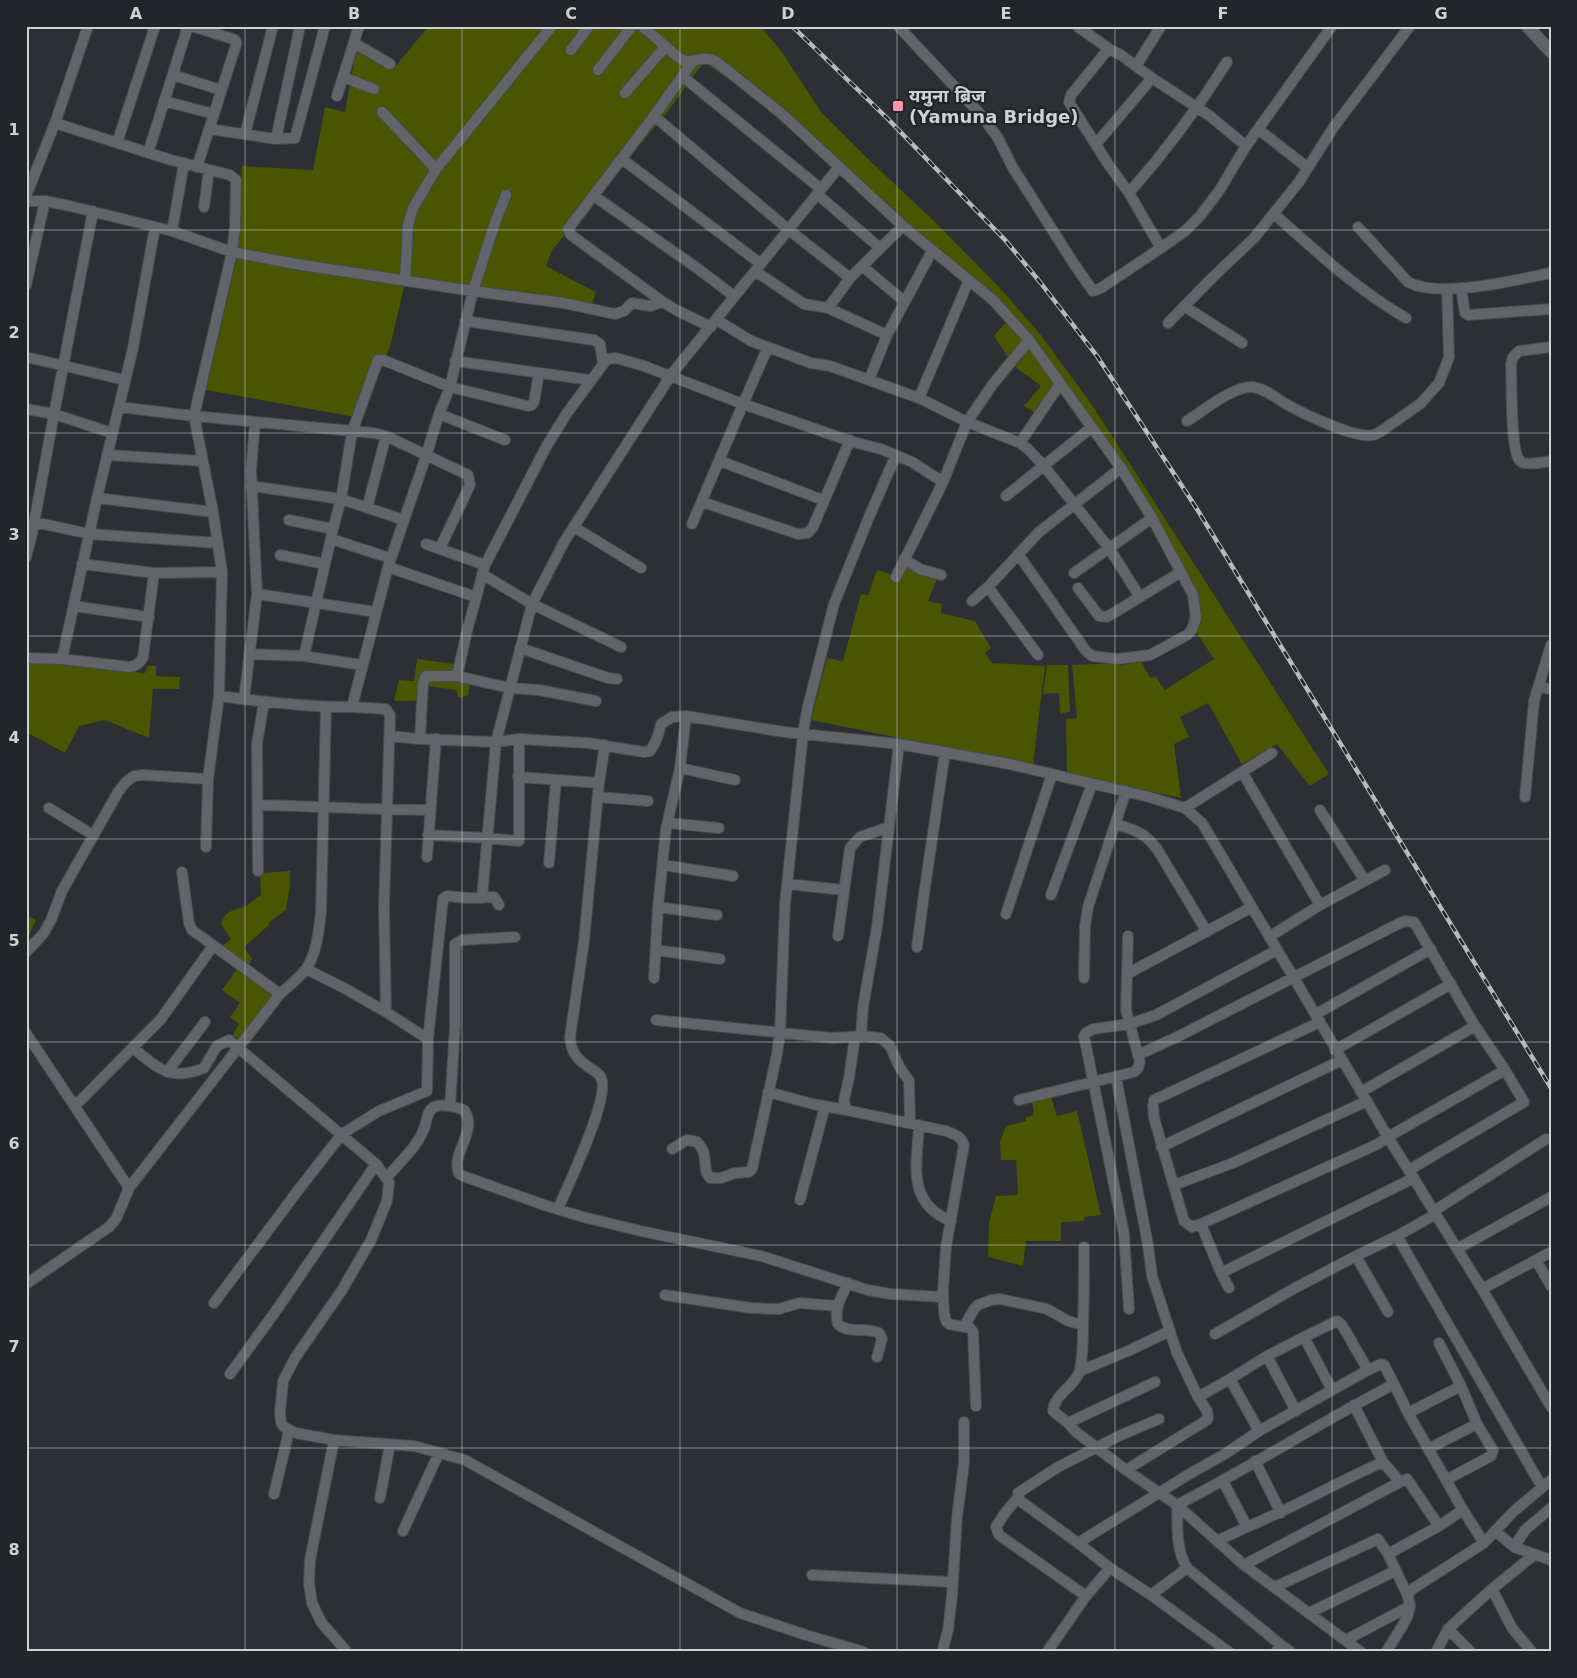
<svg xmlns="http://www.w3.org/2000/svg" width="1577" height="1678" viewBox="0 0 1577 1678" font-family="'DejaVu Sans','Noto Sans Devanagari',sans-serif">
  <rect width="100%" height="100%" fill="#2c2f33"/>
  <path fill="#495501" d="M429,26H760L782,52L821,112L869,160L934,221L999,287L1040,334L1092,405L1329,774L1310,786L1277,744L1242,764L1208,703L1180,717L1189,737L1174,744L1181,798L1067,774L1066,719L1077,718L1072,665L1119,663L1120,666L1141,661L1150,678L1156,677L1165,690L1214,659L1188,620L1192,603L1188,591L1117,466L1062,393L1041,417L1024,406L1041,386L1013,365L994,336L1008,320L781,116L736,81L728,79L704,62L668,111L552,250L546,266L596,292L591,307L413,277L404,287L390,347L360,418L206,390L236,262L242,166L313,170L325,107L345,112L356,50L393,69Z
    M906,566L919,573L937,579L928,601L942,604L941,613L975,621L991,648L985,653L992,663L1045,666L1033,765L811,720L827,658L843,661L861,594L868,595L877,570L901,577Z
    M417,659L454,664L453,679L470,683L468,695L459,698L456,690L429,686L419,691L417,701H394L399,680L414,681Z
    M26,662L62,664L145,673L147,666H156V676L180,677L179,689H153L149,738L105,720L79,726L65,753L26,732Z
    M1047,665H1068L1070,712L1060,714L1059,693L1043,694Z
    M290,871V885L286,910L269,922V925L244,947L252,959L244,972L275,994L241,1039L232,1036L239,1024L230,1017L240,1003L222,990L242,962L222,946L231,939L221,924C226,910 230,912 243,907C249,905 255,899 261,895L260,873Z
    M26,914L36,920L28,937L26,946Z
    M1051,1097L1057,1116L1077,1111L1101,1215L1084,1217V1221L1061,1222V1241H1026L1023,1266L988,1257L989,1223L996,1196L1018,1195L1016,1160H1001L1000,1142L1006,1126L1026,1121V1117L1034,1115L1032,1101Z"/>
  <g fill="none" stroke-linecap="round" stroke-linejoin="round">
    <defs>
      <path id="street" d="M191,26L233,39L236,41V45L197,167
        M642,26L679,58C694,67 702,52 718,63L782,114L903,226L993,300L1029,340L1121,468L1152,518L1193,595L1196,619L1191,631L1187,635L1150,655L1117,659L1092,656L1086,651L1018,554
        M898,26L982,116L998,138L1013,168L1074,264L1093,291L1101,288L1161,248L1185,231L1200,216L1219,191L1246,146L1332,26
        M1078,27L1111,50
        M354,43L390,64
        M571,50L589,26
        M693,61L654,116L568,229L571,235L663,302L676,310L711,327
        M1136,66L1161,26
        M598,70L632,26
        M173,75L221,90
        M682,76L821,189
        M343,77L374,89
        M625,93L666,46
        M337,96L359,26
        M164,101L214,114
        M382,112L436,169
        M654,116L789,230L850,278
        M55,123L171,160L230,175L236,180L235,228L232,252L194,416L213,512L222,572L219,696L208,779L206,847
        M209,129L276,139L295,138L325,26
        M1258,129L1308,168
        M245,134L273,26
        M276,139L300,26
        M117,143L155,26
        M1096,144L1152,78
        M148,153L188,26
        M622,159L761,264
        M1129,193C1165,152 1198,108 1227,62
        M817,194L880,248
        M26,196L55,123L88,26
        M594,196L697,268L734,296
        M26,201H45L70,206L172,231L232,252L296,264L473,291L563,303L615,314L624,311L632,303L650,306L663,302
        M204,207L209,170
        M1274,214C1316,251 1357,290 1406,318
        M1358,227L1408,282C1440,299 1514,280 1551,273
        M172,231L184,163
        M1161,248L1129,193L1108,164L1069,102L1071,95L1106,52L1111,50L1121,55L1152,78L1210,116L1246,146
        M862,266L904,301
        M755,271L804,304L828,308L850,278L903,226
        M405,281L408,225L413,208L436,169L552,26
        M26,285L45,201
        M1461,288L1465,313L1468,315L1551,309
        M1184,306L1242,343
        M828,308L887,335
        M717,320L751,341L811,363L830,366L919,398L967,422L1020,443L1028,449L1044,466L1109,548L1140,597
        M465,321L594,340L600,344L603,363
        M1168,323L1212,278L1254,238L1299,182L1333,128L1410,26
        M1551,347L1519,351L1513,357L1511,364C1512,381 1510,451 1520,461C1524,466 1545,462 1551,461
        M26,357L125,380
        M455,361L590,380
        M869,380L887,335L932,251
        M919,398L969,280
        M119,407L194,416L374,433L386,436L468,475L470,485L440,548
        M26,409L54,414L93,211
        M439,414L505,440
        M1187,421C1203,411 1232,387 1251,387C1263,387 1276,398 1286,404C1302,413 1355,439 1373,435C1375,435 1377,433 1380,432L1420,404L1439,383L1449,357L1447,289
        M1020,443L1060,384
        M108,455L203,461
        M720,461L823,500
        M251,486L341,499L404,520
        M1006,496L1092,427
        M97,498L213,512
        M702,502L798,534L808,533L813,527L850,440
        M367,508L386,436
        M289,520L333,529
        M34,522L90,534L218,543
        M692,524L743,404L768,347
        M574,527L641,568
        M331,539L390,558
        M426,544L485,565
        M280,555L325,564
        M26,557L32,534L54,414L112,433
        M904,559L920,569L941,575
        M82,564L154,573L222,572
        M388,567L476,597
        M1074,573L1152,518
        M482,574L532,604L621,647
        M896,577L943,482L967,422L993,384L1029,340
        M988,587L1038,655
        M1078,588L1099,616L1107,617L1181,572
        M257,594L376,612
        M972,601L988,587L1039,532L1121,468
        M74,606L149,617
        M520,648L608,678L617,679
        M249,654L304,656L362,665
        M304,656L333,529L341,499L352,432L378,360H383L450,387L528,406L532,405L534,402L539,373
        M26,658L62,659L130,667C137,666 140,663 143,657L154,573
        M62,659L97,498L133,348L155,227
        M457,676L467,631L485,565L546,447L567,413L607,359L616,358L644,366L743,404L853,442L881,449L912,462L943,482
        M1538,687L1551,689
        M219,696C263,702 307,707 352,707
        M244,699L257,594L251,471L255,422
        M389,736L420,739L496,742L519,739L588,743L644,752L650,751C656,743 659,734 661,724L672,717L686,716L784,732L899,744L1009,764L1149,797L1185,808L1202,823L1388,1137L1505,1070
        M420,739L423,683L426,676H457L509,688L539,690L596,701
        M680,768L735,780
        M1242,772L1320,905
        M518,777L599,783
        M598,797L648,801
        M1525,797L1534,701L1551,645
        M258,805C315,806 372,810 430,810
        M49,808L93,835
        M1185,808L1272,753
        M1320,810L1365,881
        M668,823L719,828
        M1116,824C1136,831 1143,831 1157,849L1207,932
        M428,835L487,838L519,841V739
        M427,857L436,739
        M549,863L556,780
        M663,865L733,876
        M258,871L257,743L264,702
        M182,872L189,923L192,930L280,994
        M787,884L844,890
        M1051,895L1092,784
        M482,898L496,742L532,604L564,542L671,375L839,167
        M658,907L717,915
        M1006,914L1052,774
        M838,936L850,848L860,837L889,827
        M1269,937L1320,905L1385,870
        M917,947L924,894L945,752
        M656,950L720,959
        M26,952L44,933L51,920L62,891L118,792L126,782L134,776L143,775L208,779
        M306,969L344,988L386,1012
        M1127,974L1252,907
        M654,978L658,907L666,829L680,768L686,716
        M1084,978L1085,926L1088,907L1126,791
        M1316,1014L1431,949
        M656,1020L832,1038L863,1036L881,1038L890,1046L899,1066L909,1081L910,1123
        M1320,1022L1154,1100L1153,1106L1154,1118L1184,1221L1192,1227L1201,1224L1378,1144L1388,1137L1482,1289L1551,1407
        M26,1033L129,1188
        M855,1037L849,1078L844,1100L846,1110L946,1131C954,1134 961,1136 964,1145L946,1247L943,1291L944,1313L946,1321L949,1324L970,1328L973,1332L976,1406
        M861,1037L863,1007L877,927L899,744
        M428,1039L443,899L447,896L468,898L494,897L499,905
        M133,1048C158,1068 170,1082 204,1068L217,1046L229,1040L376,1164L389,1182L387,1201L371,1240L342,1290L295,1358L283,1381L280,1413L281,1423L284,1427L296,1433L334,1440L414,1446L465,1460L740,1613L806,1635L864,1652
        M1335,1050L1451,984
        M1138,1055L1177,1037L1398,924L1405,921L1414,922L1475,1026L1505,1070L1524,1102L1409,1170
        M167,1072L205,1022
        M1116,1077L1148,1245L1152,1276L1177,1353L1198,1397L1230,1379L1259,1431L1368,1370
        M768,1092L813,1104L846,1110
        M1361,1092L1475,1026
        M1019,1100L1134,1072L1138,1068L1140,1062L1126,1010L1128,936
        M75,1106L161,1019L213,946
        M450,1106L455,1027V944L462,940L515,937
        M919,1125C917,1164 906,1203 951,1221
        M1161,1147L1342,1060
        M672,1149L687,1140L697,1142C710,1155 701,1169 710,1178H721L735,1173L749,1172L752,1169L777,1054L780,1033L785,904L803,734L807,710L834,604L869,517L896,455
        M387,1177C399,1163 416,1148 423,1131C427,1124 426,1111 434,1107C443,1103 455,1107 464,1110C479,1131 450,1153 459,1174L463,1176L544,1205L583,1217L641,1231L761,1256L868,1290L890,1294L943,1297
        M1174,1185L1233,1163L1367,1101
        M800,1200L825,1106
        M558,1209C567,1187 611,1097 601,1078C600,1074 596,1072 593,1070C579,1061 571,1054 570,1037L584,941L599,783L605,745
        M1434,1211L1546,1139
        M1436,1214L1397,1236L1542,1487
        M1201,1224L1221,1273L1414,1178
        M1084,1247C1084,1273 1084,1298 1083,1324C1083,1339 1083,1355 1080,1370C1076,1386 1054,1394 1053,1411L1068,1423L1076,1432L1126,1470L1177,1505L1244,1565L1361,1652
        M1457,1249L1551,1197
        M1536,1260L1551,1286
        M1221,1273L1229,1288
        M848,1283C842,1296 833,1309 838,1324C848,1334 866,1327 879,1333L882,1339L877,1357
        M26,1284L109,1227L116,1219L129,1188L280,994C288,987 299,978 306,969C317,953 319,930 321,912L326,707
        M1482,1289L1551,1252
        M665,1295L751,1308L779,1309L799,1303L838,1306
        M214,1303L299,1189L342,1134L379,1111L427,1091L428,1039L386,1012L384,907L390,715L386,709L352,707L388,567L426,456L439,414L450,387L473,291L496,220L506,195
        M1129,1309L1124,1234L1084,1036L1086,1033L1093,1029L1129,1024L1156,1015L1277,950
        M1388,1312L1356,1256L1397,1236
        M964,1327L974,1309L978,1305L991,1300L1000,1299L1047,1309L1068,1321L1083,1325
        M1215,1334L1295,1288L1356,1256
        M1439,1343L1461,1386L1477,1424L1493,1450L1491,1456L1446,1480
        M1267,1356L1296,1411
        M1080,1371L1128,1351L1170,1331
        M230,1374L278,1308L376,1164
        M1230,1379L1267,1356L1304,1337
        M1332,1390L1304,1337L1337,1321L1342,1325L1368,1370L1381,1364L1384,1365L1394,1384
        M1408,1413L1461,1386
        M1068,1423L1155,1382
        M334,1440L310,1560L309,1584L312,1603L321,1622L347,1652
        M1428,1449L1477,1424
        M1255,1461L1281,1513
        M1383,1462L1400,1482L1407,1479L1439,1526
        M1126,1470L1207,1420L1208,1417L1207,1411L1198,1397
        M1223,1481L1247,1527C1293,1508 1337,1482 1383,1462L1354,1405
        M274,1494L289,1431
        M380,1498L390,1444
        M1018,1498C1009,1507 1002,1516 996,1527L999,1535L1086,1596
        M1463,1510L1484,1543L1513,1512L1551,1480
        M403,1531L439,1453
        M1495,1531L1514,1547L1551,1560
        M1219,1540L1247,1527
        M1078,1543L1019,1500L1018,1493L1058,1467L1121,1435L1159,1419
        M1514,1547L1525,1530L1551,1508
        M1388,1554L1407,1594
        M1244,1565L1400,1482
        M1110,1568L1151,1595L1229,1652
        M812,1575L952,1582
        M1275,1587L1378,1539L1388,1554L1439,1526L1463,1510L1408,1413L1394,1384C1321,1422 1251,1467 1177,1505C1178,1527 1175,1547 1187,1568L1281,1645
        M1492,1589L1534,1555
        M1151,1595L1187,1568
        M1309,1613L1395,1571
        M1448,1629L1471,1652
        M1346,1640L1410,1606
        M942,1652L948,1630L952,1596L957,1517L964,1463V1422
        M1047,1652L1086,1596L1110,1568L1078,1543L1191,1473L1225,1454L1259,1431
        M1276,1652L1281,1645L1291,1652
        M1386,1652C1393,1640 1409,1620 1410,1606C1410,1602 1408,1598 1407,1594L1414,1588L1484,1543
        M1436,1652L1448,1629L1492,1589L1512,1628L1532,1652"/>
      <path id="secondary" d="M1527,26L1551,52"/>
    </defs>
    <use href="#street" stroke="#484b4f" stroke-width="12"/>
    <use href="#secondary" stroke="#484b4f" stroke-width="14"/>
    <use href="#street" stroke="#61656a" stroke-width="10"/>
    <use href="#secondary" stroke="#61656a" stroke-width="12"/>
    <defs>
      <path id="rail" d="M792,26L887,118L1006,241L1040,282L1097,356L1197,509L1551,1088"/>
    </defs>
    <use href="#rail" stroke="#b8babd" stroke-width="4.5"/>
    <use href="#rail" stroke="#222529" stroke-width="2.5" stroke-dasharray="8" stroke-linecap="butt"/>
  </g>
  <path fill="none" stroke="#cfd1d4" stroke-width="1" stroke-opacity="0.55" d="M245,26V1652M462,26V1652M680,26V1652M897,26V1652M1115,26V1652M1332,26V1652M26,230H1551M26,433H1551M26,636H1551M26,839H1551M26,1042H1551M26,1245H1551M26,1448H1551"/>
  <rect fill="#f49aa7" stroke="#222529" stroke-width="2" x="892" y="100" width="12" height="12" rx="2.5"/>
  <g text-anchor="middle" stroke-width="4.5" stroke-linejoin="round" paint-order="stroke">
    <g font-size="18" font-weight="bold" fill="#cfd1d4" stroke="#222529" text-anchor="start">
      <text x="909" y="102">यमुना ब्रिज<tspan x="909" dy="21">(Yamuna Bridge)</tspan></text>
    </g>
  </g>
  <rect width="1577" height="1678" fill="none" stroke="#222529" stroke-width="55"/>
  <rect x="28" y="28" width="1522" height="1622" fill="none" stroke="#cfd1d4" stroke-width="2"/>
  <g font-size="16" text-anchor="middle" font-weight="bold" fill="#cfd1d4">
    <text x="136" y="19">A</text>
    <text x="354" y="19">B</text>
    <text x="571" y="19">C</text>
    <text x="788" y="19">D</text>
    <text x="1006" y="19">E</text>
    <text x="1223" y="19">F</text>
    <text x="1441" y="19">G</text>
    <text x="14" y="135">1</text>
    <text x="14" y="338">2</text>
    <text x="14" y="540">3</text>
    <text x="14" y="743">4</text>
    <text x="14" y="946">5</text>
    <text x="14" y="1149">6</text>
    <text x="14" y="1352">7</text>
    <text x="14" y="1555">8</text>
  </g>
</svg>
